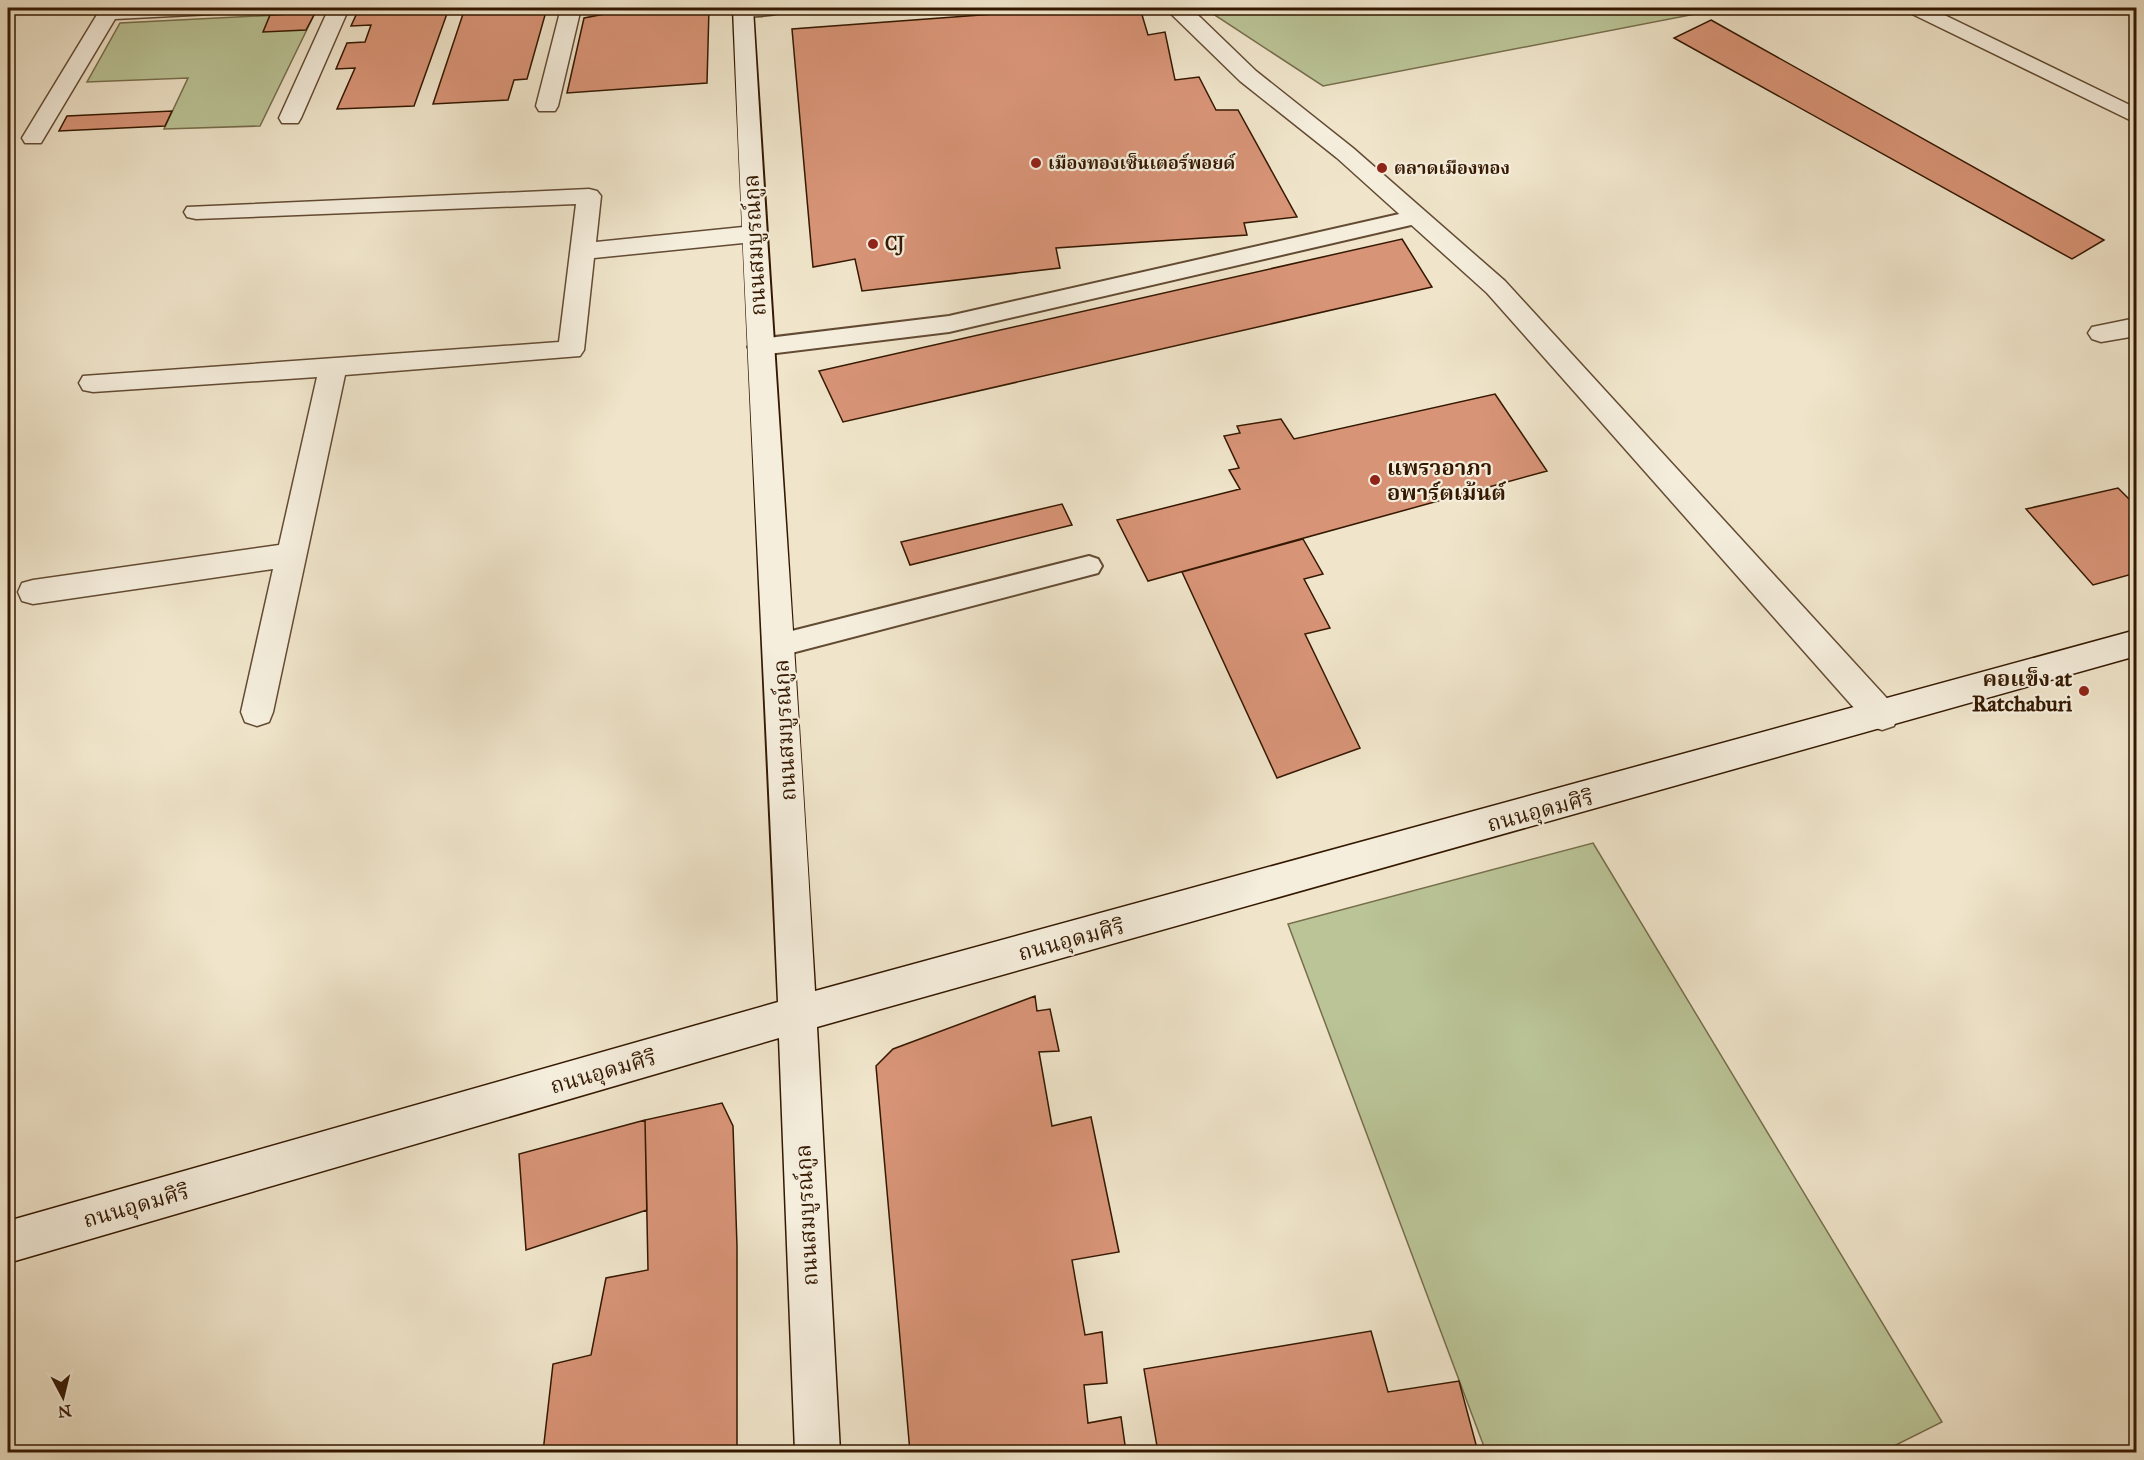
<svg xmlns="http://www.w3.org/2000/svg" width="2144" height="1460" viewBox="0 0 2144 1460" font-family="'IM FELL Great Primer','Noto Serif Thai',serif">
  <rect width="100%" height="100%" fill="#f0e5cb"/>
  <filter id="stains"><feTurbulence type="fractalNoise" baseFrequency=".00333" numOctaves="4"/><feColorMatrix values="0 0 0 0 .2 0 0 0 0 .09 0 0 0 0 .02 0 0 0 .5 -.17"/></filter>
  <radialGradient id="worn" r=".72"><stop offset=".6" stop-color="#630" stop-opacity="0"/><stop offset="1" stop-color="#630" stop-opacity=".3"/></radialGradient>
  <path fill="#bac497" stroke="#776e4c" stroke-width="1.5" d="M1204,8H1699L1706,12L1323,86Z
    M315,13L260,126L164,129L188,78L87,82L120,23Z
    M1593,843L1942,1422L1882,1452H1486L1288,924Z"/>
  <path fill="#d89477" stroke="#341800" stroke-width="1.5" d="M381,8H449L414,106L337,109L355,68L336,69L347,43L365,42L371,25L351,26L357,13L380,12Z
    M465,8H547L527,79L514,80L508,100L433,104Z
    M621,8H709L707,83L567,93L584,18L620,11Z
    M1075,8H1140L1148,35L1165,32L1175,80L1199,77L1216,110H1238L1297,217L1244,223L1247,235L1056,248L1060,268L862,291L855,259L813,267L792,29Z
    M315,13L306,30L263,32L270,15Z
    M1711,20L2104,240L2072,259L1674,38Z
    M172,111L165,126L59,131L67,116Z
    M1402,239L1432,287L843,422L819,371Z
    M1495,394L1547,471L1148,581L1117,520L1240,489L1229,470L1239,468L1224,436L1240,433L1237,426L1281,419L1294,439Z
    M2118,488L2136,506V573L2093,585L2026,509Z
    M1062,504L1072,525L910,565L901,542Z
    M1303,539L1323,574L1304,579L1330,628L1305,634L1360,748L1277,778L1182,572Z
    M1035,996L1037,1011L1050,1009L1059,1051L1039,1052L1052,1126L1091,1117L1119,1252L1072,1260L1085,1335L1102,1332L1107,1383L1084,1385L1088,1423L1121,1417L1126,1452H910L876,1066L893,1049Z
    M722,1103L733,1126L737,1246V1452H543L553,1364L591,1355L606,1278L648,1270L645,1120Z
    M645,1120L647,1210L526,1250L519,1154Z
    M1371,1331L1388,1392L1459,1381L1478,1452H1158L1144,1369Z"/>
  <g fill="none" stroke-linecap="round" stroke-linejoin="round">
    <defs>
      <path id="lane" d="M1417,210L1424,212L1427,217L1424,222L949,332L759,355L751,352L748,347L751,342L759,339L949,316Z
        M1089,556L1098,559L1102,566L1098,573L780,656L770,653L766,645L770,637L780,634Z"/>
      <path id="street" d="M105,8H222L219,12L212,14L115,19L41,143H25L22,138L98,13Z
        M329,8H349L301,118L298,123H282L279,118Z
        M561,8H581L558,106L555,111H539L536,106Z
        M734,8H787L784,12C770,16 750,18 736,14L733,10Z
        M1165,8H1188L1200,17L1256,71L1353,148L1505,281L1894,706L1898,716L1894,726L1882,730L1870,726L1487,293L1337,158L1240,81Z
        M1905,8H1930L2136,108V123L1908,12Z
        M589,189L597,191L601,196L596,242L753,226L762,229L765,234L762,239L753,242L594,258L584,350L580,356L345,375L273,712L269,722L257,726L245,722L241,712L273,569L33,604L22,601L18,592L22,583L33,580L279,545L317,377L93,392L83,390L79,383L83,376L559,342L576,204L196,219L187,217L184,212L187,207Z
        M2136,318V336L2101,342L2092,339L2088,333L2092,327Z"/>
      <path id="secondary" d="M733,8H753C772,336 797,663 815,991L2136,630V656L817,1027L840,1452H795L779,1038L8,1263V1221L778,1002C765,670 745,339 733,8Z"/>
    </defs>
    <use href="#lane" stroke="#634b33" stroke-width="4"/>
    <use href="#street" stroke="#634b33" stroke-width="3"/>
    <use href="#secondary" stroke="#341800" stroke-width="3"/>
    <use href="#lane" fill="#f5eedd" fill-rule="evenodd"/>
    <use href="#street" fill="#f5eedd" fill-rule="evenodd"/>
    <use href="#secondary" fill="#f5eedd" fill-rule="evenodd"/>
  </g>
  <g fill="#8f2418" stroke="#f5eedd" stroke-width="2">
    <circle cx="1036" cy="163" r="6"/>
    <circle cx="1382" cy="168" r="6"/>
    <circle cx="873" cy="244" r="6"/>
    <circle cx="1375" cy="480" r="6"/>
    <circle cx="2084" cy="691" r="6"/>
  </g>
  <g text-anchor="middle" stroke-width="4.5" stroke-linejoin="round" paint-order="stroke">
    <g font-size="18" font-weight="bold" fill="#341800" stroke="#f5eedd" text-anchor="start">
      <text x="1048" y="169">เมืองทองเซ็นเตอร์พอยด์</text>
      <text x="1394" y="174">ตลาดเมืองทอง</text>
      <text x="885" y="250">CJ</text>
    </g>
    <g font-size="22" fill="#341800" stroke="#f5eedd">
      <text transform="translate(754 245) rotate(-93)" y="8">ถนนสมบูรณ์กูล</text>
      <text transform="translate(784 730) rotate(-93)" y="8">ถนนสมบูรณ์กูล</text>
      <text transform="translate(1540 810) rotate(-15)" y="8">ถนนอุดมศิริ</text>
      <text transform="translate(1071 939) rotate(-15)" y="8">ถนนอุดมศิริ</text>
      <text transform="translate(603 1071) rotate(-16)" y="8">ถนนอุดมศิริ</text>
      <text transform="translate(136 1205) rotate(-16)" y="8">ถนนอุดมศิริ</text>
      <text transform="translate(806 1215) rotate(-93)" y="8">ถนนสมบูรณ์กูล</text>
    </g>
    <g font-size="22" font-weight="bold" fill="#341800" stroke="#f5eedd" text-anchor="start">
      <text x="1387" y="475">แพรวอาภา<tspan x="1387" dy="25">อพาร์ตเม้นต์</tspan></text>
      <text x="2072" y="686" text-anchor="end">คอแข็ง at<tspan x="2072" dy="25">Ratchaburi</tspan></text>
    </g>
  </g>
  <rect width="2144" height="1460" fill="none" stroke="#f0e5cb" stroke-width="30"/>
  <rect x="9" y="9" width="2126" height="1442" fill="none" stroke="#341800" stroke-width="3"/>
  <rect x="15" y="15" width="2114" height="1430" fill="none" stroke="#341800" stroke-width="1.5"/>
  <g transform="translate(63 1397) rotate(173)" stroke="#f5eedd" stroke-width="4.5" paint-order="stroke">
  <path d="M0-4.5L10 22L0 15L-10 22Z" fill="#341800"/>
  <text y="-9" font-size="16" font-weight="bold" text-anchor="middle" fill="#341800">N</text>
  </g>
  <rect width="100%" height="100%" filter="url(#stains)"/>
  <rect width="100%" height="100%" fill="url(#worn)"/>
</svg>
